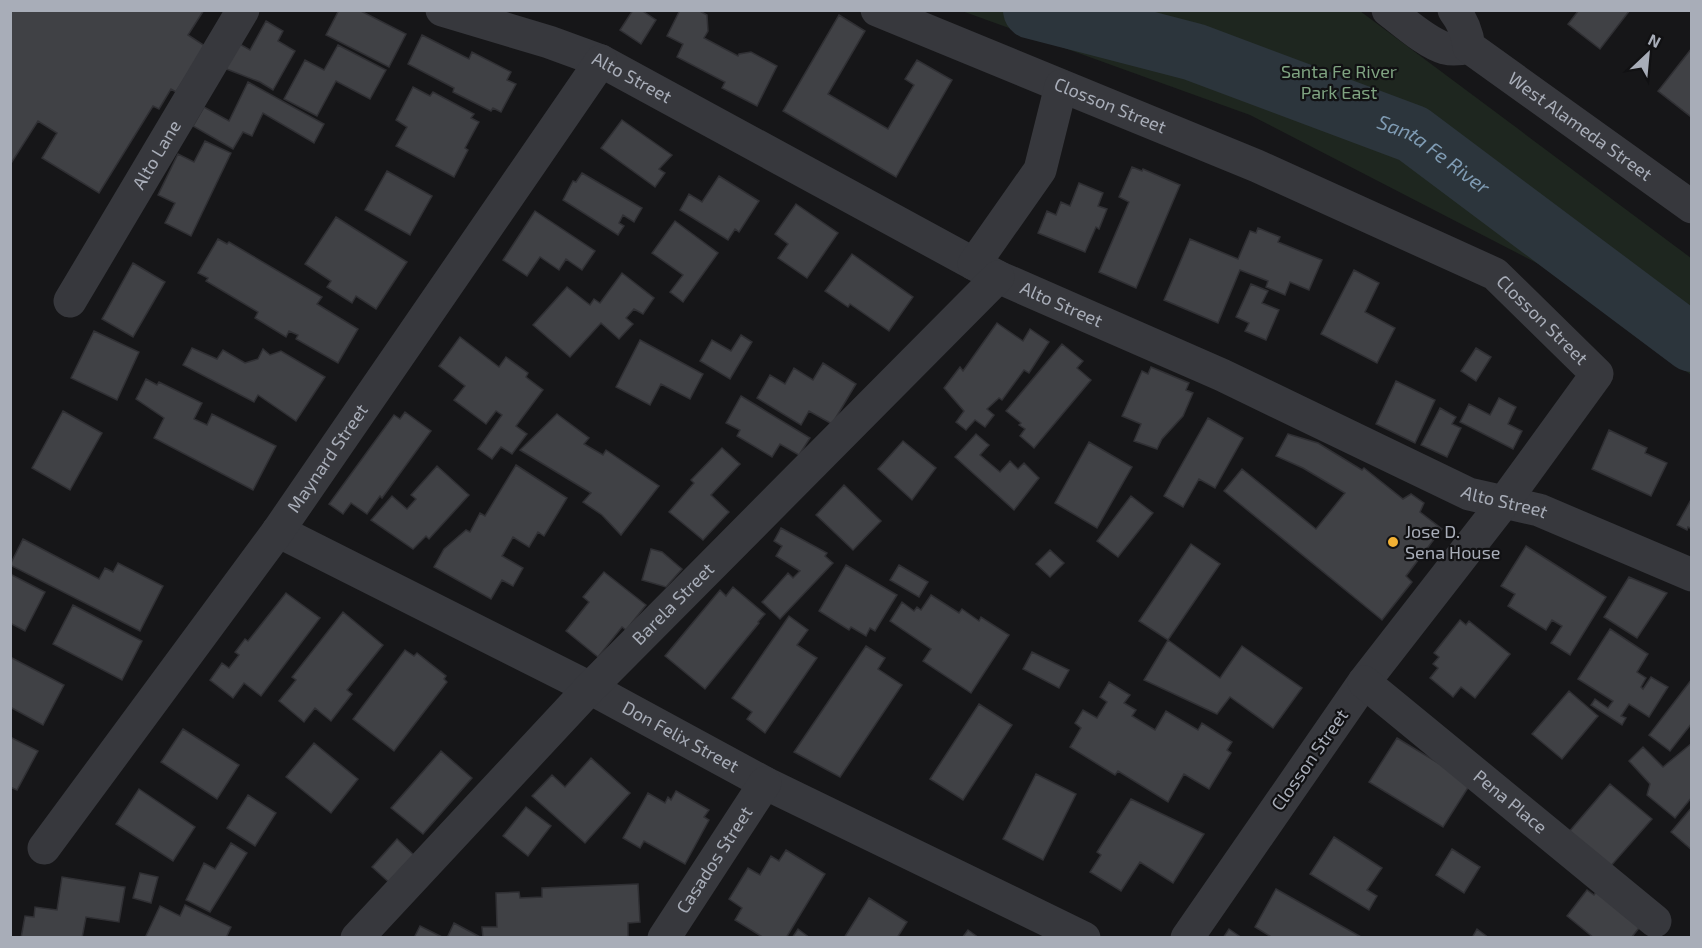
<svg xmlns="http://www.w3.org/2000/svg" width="1702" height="948" viewBox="0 0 1702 948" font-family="'Exo 2',sans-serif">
  <rect width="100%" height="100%" fill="#161618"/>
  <path fill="#1e261f" d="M962,11H1360L1691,258V375L1558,274L1250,115Z"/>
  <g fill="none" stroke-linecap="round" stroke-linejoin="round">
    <path stroke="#2c353c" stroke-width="58" id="s1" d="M1032,10L1194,52L1413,134L1692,343"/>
  </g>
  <path fill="#404145" stroke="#303034" stroke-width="1.5" d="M11,10H204L188,35L205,46L176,92L171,89L159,109L153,106L99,193L42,158L57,133L38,121L10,165Z
    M339,10H359L406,34L389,67L326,35Z
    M633,10H641L656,20L641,44L620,30Z
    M680,10H698L707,15L708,31L704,38L738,56L739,54L751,52L777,66L757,106L722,88L725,82L677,57L683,44L667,36Z
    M1579,10H1630L1600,49L1568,24Z
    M839,15L865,31L828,94L888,129L914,85L905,79L917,60L952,80L896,177L783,111Z
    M266,21L283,31L278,41L295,51L273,90L260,82L224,68L238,43L250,50Z
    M422,35L469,59L472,52L511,72L507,80L516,84L501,112L493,108L491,111L453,92L454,88L408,64Z
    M338,45L386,70L370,99L336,81L317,116L284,99L305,60L324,70Z
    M1692,48V115L1690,116L1658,91Z
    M248,82L324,124L314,143L263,113L252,136L243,132L233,149L193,126L204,107L229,121Z
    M413,87L430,96L433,92L474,114L471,118L479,122L465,148L468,150L454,177L396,146L407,127L396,120Z
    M622,120L672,155L659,169L665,173L655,187L601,148Z
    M205,141L231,153L191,236L165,223L175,203L158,195L178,154L194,162Z
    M1132,167L1142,171L1143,169L1180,185L1136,288L1099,272L1129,202L1119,197Z
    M387,171L432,196L410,235L365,210Z
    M582,173L642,208L634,222L623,215L619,223L624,226L618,235L563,200L573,181L576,182Z
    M719,176L759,201L739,232L735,229L728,240L680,210L689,194L702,202Z
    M1079,183L1103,193L1098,206L1107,209L1099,229L1096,227L1085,252L1038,233L1047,211L1056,215L1061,202L1070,206Z
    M796,204L838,233L807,278L778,258L788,244L775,234Z
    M535,211L595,251L582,270L566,259L559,270L540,257L527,276L503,260Z
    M336,217L407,262L376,309L356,296L352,303L327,287L331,281L305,264Z
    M675,221L718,253L683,302L670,292L683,275L652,253Z
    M1258,228L1280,237L1278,242L1322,260L1309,290L1290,282L1285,295L1266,287L1268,281L1240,270L1218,323L1164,300L1190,239L1238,259L1250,231L1256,233Z
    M218,239L227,244L229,242L322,297L317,304L358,329L338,363L296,339L298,335L289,331L286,337L255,318L258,312L206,281L208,278L198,273Z
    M852,254L913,297L889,331L850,304L848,307L825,291Z
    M133,263L165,282L133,337L102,319Z
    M1354,270L1379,283L1365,312L1395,328L1377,363L1321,334Z
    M622,273L654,298L643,314L634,309L626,318L633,324L619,339L601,323L570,357L533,325L567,287L590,305L594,299L600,303Z
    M1251,284L1268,291L1262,303L1279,310L1266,340L1245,331L1249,323L1236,317Z
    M997,323L1023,341L1030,329L1049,342L1029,373L1024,370L1002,400L999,398L987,409L994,415L985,427L975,420L966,430L956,422L964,411L944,388L960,367L963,371Z
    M94,331L139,352L117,400L71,378Z
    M741,335L752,342L730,379L700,361L712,340L731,351Z
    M460,337L499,367L506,357L528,373L526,377L543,390L516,426L527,434L512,454L501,447L492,459L478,449L502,415L496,411L486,424L454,400L465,386L439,366Z
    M640,340L703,374L690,399L661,384L650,405L616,387Z
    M1062,344L1083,361L1077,368L1091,380L1034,448L1020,436L1025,429L1019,425L1021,423L1006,411Z
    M192,348L217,359L223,350L245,363L258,359L263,349L270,355L281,351L325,377L296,421L258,395L254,402L183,365Z
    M1476,348L1491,357L1476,381L1461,371Z
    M823,363L856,384L832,424L809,411L801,425L757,398L770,375L785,384L794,368L813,380Z
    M1151,367L1189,383L1186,390L1193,393L1183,416L1162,439L1157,449L1134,441L1141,424L1122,416L1142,371L1148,374Z
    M146,379L157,385L159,382L202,403L194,419L207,425L212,414L276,446L253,490L154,438L164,418L136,399Z
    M1396,381L1435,400L1415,443L1376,424Z
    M741,396L810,438L799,455L780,444L772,457L737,436L740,430L726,423Z
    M1499,398L1516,407L1508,424L1522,431L1513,449L1460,422L1469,404L1490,415Z
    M1440,408L1456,417L1452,424L1461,428L1447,457L1421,445Z
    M63,411L102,433L70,490L32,468Z
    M405,412L431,431L382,498L380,496L367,514L351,503L343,514L329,504L394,415L400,419Z
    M557,414L589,438L584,444L603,455L606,450L659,486L621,535L602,515L583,502L591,493L520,450Z
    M1208,418L1243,438L1215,488L1199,479L1183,507L1164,496Z
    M1609,430L1647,448L1645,453L1667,463L1651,496L1592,469Z
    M976,434L989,445L980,455L1000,472L1010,461L1018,469L1024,463L1039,478L1014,510L955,457Z
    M1288,434L1318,443L1362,470L1364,468L1403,499L1411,494L1424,503L1420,512L1442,529L1406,576L1412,582L1382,620L1224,491L1242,469L1316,529L1345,493L1303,468L1276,456Z
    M903,441L936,468L912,500L878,469Z
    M1089,442L1132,467L1097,528L1055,503Z
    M722,448L740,464L711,495L729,512L703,540L669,512L694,483L691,480Z
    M516,465L567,498L544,536L538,532L529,547L513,537L502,556L523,568L513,586L502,580L491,599L434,567L444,549L466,530L470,532L480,513L485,516Z
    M437,466L469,495L429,539L426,536L413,549L371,520L392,496L407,509L416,499L411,495Z
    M844,485L881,521L853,550L816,515Z
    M1131,496L1153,513L1118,557L1097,541Z
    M1692,498V529L1688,527L1687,530L1677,525Z
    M781,528L827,553L825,556L833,563L780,619L762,602L788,573L793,578L800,571L776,556L782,546L774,541Z
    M23,539L99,579L105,568L113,572L118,563L163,586L140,631L10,565Z
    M1191,544L1220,564L1168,640L1139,621Z
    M1526,546L1606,597L1570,655L1551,643L1562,626L1552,620L1546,630L1508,606L1515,594L1501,586Z
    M651,549L662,552L682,569L666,587L642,580Z
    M1050,550L1064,563L1050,577L1036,564Z
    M846,565L897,595L875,631L870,628L866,636L851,627L849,630L819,611Z
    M899,565L928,582L919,597L890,580Z
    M604,572L646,605L626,630L622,627L598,657L566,631L589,602L583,597Z
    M10,574L45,592L25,631L10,623Z
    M1629,577L1667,593L1637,638L1604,617Z
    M733,587L765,614L758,622L759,623L705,689L665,656L720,590L726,596Z
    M286,593L320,618L261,696L244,683L233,698L210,680L222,663L229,668L239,655L235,652L245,639L248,641Z
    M931,595L959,613L962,609L979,621L981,617L1009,635L971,693L923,661L931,649L890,621L902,602L914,611L917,607L921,610Z
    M73,605L142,641L122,680L53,644Z
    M343,612L383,645L347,690L352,694L331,721L315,708L304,722L279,701L296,680L292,677Z
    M789,616L808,630L797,645L817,658L765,733L747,719L752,712L732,698Z
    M1460,620L1466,625L1469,621L1510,654L1475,698L1461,687L1453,697L1430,678L1438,668L1433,664L1439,657L1434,653Z
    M1610,629L1648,654L1637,672L1646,678L1641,687L1643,689L1651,677L1668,687L1649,717L1629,704L1621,716L1626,718L1622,725L1591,705L1595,699L1608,708L1613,701L1578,679Z
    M1168,640L1220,678L1242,646L1302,688L1273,728L1230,697L1217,714L1144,680Z
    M866,646L885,658L878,669L902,685L840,777L794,752Z
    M405,650L414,656L417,653L446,676L444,679L447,682L394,751L353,719Z
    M1032,652L1069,670L1059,688L1023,669Z
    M10,657L64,685L43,725L10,707Z
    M1692,679V723L1670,751L1649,735Z
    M1109,682L1130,695L1124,703L1136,710L1132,716L1155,730L1166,711L1198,730L1202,723L1232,742L1227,750L1231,753L1209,789L1184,774L1168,802L1118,771L1115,775L1070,747L1081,728L1075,723L1083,710L1097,718L1107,702L1100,697Z
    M1569,691L1598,716L1562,759L1532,734Z
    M979,704L1012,725L963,800L930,779Z
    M183,729L239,765L217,799L161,762Z
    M10,737L38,751L17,790L10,787Z
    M1397,738L1471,783L1443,827L1369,782Z
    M314,743L358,779L331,813L286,777Z
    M1692,743V797L1675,818L1647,795L1650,784L1629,761L1643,747L1663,767Z
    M441,751L472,778L423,834L391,808Z
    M591,758L630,793L585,843L532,796L552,775L565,787Z
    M1036,774L1076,794L1043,860L1003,839Z
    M1610,784L1652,819L1609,868L1568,833Z
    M139,789L195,827L173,861L116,824Z
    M676,791L709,810L704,817L709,820L685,864L644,841L640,848L623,838L648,793L665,803L668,797L671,800Z
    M248,795L276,813L255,846L227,828Z
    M1131,799L1204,834L1173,883L1140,862L1121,891L1090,872L1101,855L1097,852Z
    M526,807L551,826L528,856L503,836Z
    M1692,807V850L1671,832Z
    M1334,837L1382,868L1367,890L1377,896L1369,910L1310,874Z
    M397,839L417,858L392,885L372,867Z
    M231,843L247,853L210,912L186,900L204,863L215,869Z
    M1452,849L1480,867L1464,893L1436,875Z
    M786,850L825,874L786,938H764L735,920L742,908L729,899L748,868L760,875L771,856L779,861Z
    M140,873L158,877L151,903L133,898Z
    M62,877L125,887L119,922L86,917L82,938H21L25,916L34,917L35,907L57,910Z
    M638,884L640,922L628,923V937L483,938L482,927H497L496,893L519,892L520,898L542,897V888Z
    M1599,888L1643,923L1631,938H1594L1567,916L1587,890L1594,895Z
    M1276,889L1363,938H1273L1255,927Z
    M869,898L907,922L897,938H844Z
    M185,905L231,927L226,938H145L160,906L180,916Z
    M454,923L482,938H447Z
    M420,926L444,938H414Z
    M798,929L810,938H792Z
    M1229,929L1242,938H1223Z
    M1477,929L1489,938H1472Z
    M968,930L979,938H962Z"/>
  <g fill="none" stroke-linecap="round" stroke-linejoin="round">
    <g stroke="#37383d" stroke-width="33">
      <path id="s2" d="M442,10L549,42L601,61L998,277L1222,375L1469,494L1539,510L1692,575"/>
      <path id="s3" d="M877,10L1257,166L1495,274L1597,374L1504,502L1364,682L1187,938"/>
      <path d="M1388,10C1404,22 1427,43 1445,48C1453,50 1461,49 1469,47"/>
      <path id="s4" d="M1454,10C1463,22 1467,32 1469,47L1692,207"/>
      <path d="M974,264L1040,170L1061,86"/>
      <path id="s5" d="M70,301L243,10"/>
      <path id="s6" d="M278,531L590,688L765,783L1084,938"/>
      <path id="s7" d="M1364,682L1655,921"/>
      <path id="s8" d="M44,848L278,531L601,61"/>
      <path id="s9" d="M357,938L590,688L998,277"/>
      <path id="s10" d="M664,938L765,783"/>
    </g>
  </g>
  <circle fill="#f2b134" stroke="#111113" stroke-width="2" cx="1393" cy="542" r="6"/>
  <g text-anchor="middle" stroke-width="4.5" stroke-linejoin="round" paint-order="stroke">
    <g font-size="18" fill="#7fa381" stroke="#111113">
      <text x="1339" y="78">Santa Fe River<tspan x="1339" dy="21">Park East</tspan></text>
    </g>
    <g font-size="18" fill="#a8adb8" stroke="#111113">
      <text dy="6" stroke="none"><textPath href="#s2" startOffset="202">Alto Street</textPath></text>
      <text dy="6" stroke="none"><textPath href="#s3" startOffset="252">Closson Street</textPath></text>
      <text dy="6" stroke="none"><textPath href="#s4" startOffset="177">West Alameda Street</textPath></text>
      <text dy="6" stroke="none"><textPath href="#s5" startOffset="170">Alto Lane</textPath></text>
      <text dy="6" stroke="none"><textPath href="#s2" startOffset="688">Alto Street</textPath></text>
      <text dy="6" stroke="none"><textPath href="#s3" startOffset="738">Closson Street</textPath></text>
      <text dy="6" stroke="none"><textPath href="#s8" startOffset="482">Maynard Street</textPath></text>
      <text dy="6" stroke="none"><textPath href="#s2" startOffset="1174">Alto Street</textPath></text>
      <text dy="6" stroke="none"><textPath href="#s9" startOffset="460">Barela Street</textPath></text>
      <text dy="6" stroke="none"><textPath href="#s6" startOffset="452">Don Felix Street</textPath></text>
      <text transform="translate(1310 760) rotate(-55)" y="6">Closson Street</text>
      <text dy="6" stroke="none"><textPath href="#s7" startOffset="189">Pena Place</textPath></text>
      <text dy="6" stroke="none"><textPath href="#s10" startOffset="93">Casados Street</textPath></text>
    </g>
    <g font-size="18" fill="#a8adb8" stroke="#111113" text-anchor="start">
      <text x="1405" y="538">Jose D.<tspan x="1405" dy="21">Sena House</tspan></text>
    </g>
    <g font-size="20" font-style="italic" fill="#7f9bb3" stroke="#111113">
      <text dy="7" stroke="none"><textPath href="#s1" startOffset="429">Santa Fe River</textPath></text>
    </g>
  </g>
  <rect width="1702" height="948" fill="none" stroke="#a8adb8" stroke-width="24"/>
  <g transform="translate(1648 54) rotate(26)" stroke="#111113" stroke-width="4.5" paint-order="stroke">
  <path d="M0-4.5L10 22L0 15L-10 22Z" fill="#a8adb8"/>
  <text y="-9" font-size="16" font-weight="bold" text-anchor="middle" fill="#a8adb8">N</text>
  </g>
</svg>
